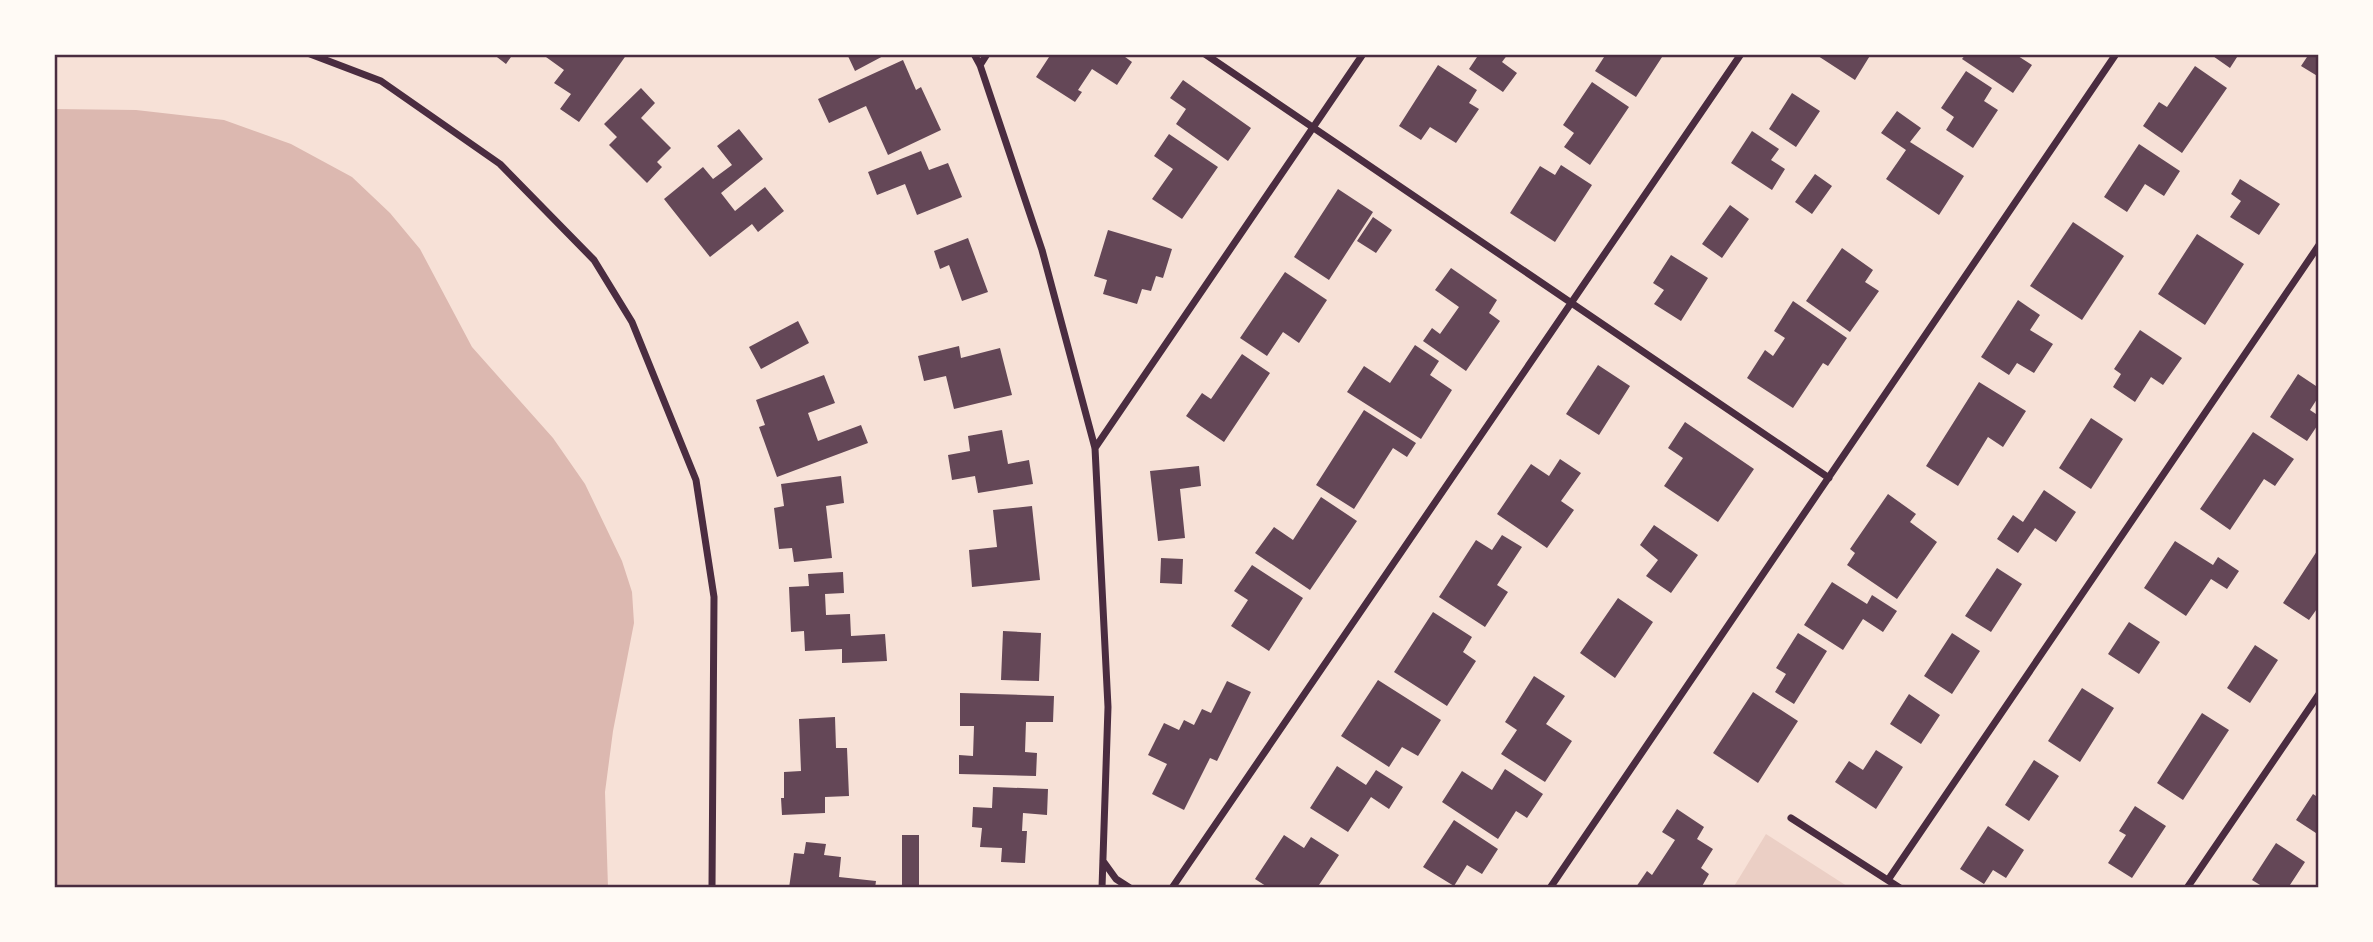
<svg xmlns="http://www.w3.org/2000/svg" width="2373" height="942" viewBox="0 0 2373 942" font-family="Spectral,serif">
  <rect width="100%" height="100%" fill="#f7e1d7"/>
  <path fill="#ebcfc5" d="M1766,834L1850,888H1733Z"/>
  <path fill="#dcb8b0" d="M54,109L136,110L224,120L291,144L352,177L390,213L420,249L472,347L553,438L585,484L622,561L632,592L634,623L613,731L605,792L608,888H54Z"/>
  <path fill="#644757" d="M493,54H513L506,64Z
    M548,54H627L579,122L560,109L571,94L554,83L564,70L546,57Z
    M847,54H887L855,71Z
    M1051,54H1121L1132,62L1117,85L1092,69L1078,90L1082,92L1075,102L1036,77Z
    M1479,54H1508L1502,62L1517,73L1503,92L1469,69Z
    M1606,54H1664L1636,97L1595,71Z
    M1815,54H1871L1855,80Z
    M1966,54H2019L2018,56L2032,65L2013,93L1962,59Z
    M2210,54H2239L2230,68Z
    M2309,54H2319V77L2301,66Z
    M903,60L916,90L921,87L941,130L888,155L866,106L829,123L818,99Z
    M1438,65L1477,90L1469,103L1479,109L1456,143L1430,127L1421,140L1399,126Z
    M2195,66L2227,88L2182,153L2143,126L2159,102L2167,107Z
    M1966,71L1992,88L1984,101L1998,110L1973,148L1946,130L1954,117L1941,108Z
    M1183,80L1251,128L1228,161L1176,124L1186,109L1170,98Z
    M1592,82L1629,107L1590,165L1564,147L1574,133L1563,125Z
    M641,88L655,103L641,118L671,148L657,162L662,167L647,183L609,145L617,137L604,124Z
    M1792,93L1820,111L1796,147L1769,129Z
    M1897,111L1921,128L1910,142L1964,176L1939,215L1886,179L1906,150L1881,133Z
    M739,129L763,159L721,193L735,211L765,187L784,211L758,232L752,224L710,257L664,199L703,167L713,179L732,165L717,146Z
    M1752,131L1779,149L1771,160L1785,169L1772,190L1731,163Z
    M1169,134L1218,167L1182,219L1152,199L1173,169L1154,156Z
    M2139,144L2180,171L2164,196L2145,184L2127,212L2104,197Z
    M921,151L929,170L948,163L962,197L917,215L905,184L877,195L868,172Z
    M1561,165L1592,185L1555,242L1510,213L1540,166L1555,175Z
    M1815,174L1832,186L1812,214L1795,202Z
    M2240,179L2280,204L2259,235L2230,217L2241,201L2231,194Z
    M1338,189L1373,212L1329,280L1294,257Z
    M1730,205L1749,219L1722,258L1702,244Z
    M1373,217L1392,230L1376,253L1357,241Z
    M2073,222L2124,256L2082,320L2030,286Z
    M1108,230L1172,249L1163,278L1156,276L1151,291L1142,289L1137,304L1103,294L1107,280L1094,276Z
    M2197,234L2244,264L2205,325L2158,294Z
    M968,238L988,292L962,301L949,265L940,269L934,251Z
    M1842,248L1873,270L1865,282L1879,291L1850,332L1806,301Z
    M1671,255L1708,278L1681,321L1654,304L1664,290L1653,283Z
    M1451,268L1497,300L1489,313L1500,321L1466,371L1423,341L1432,328L1440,334L1459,307L1435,290Z
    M1285,272L1327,300L1299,343L1283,332L1267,356L1240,338Z
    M2018,300L2040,315L2030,330L2053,344L2034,373L2017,363L2009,375L1981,357Z
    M1793,301L1847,338L1828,366L1823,363L1793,408L1747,378L1765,350L1773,356L1785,338L1774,331Z
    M798,321L809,343L761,369L749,347Z
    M2140,330L2182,358L2163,385L2151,377L2135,402L2113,387L2121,374L2114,369Z
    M1415,345L1439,361L1430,375L1452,390L1421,439L1347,392L1364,366L1390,383Z
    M959,346L961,358L1000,348L1012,395L954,409L946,376L924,381L918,356Z
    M1242,354L1270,373L1224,442L1186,416L1202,393L1211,399Z
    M1598,365L1630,386L1599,435L1566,414Z
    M2298,374L2319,388V396L2310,410L2319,416V423L2307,441L2270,417Z
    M824,375L835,403L808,413L818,441L861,425L868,443L777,477L759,427L765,425L756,400Z
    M1979,382L2026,411L2003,447L1988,437L1958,486L1926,466Z
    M1364,410L1416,443L1407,457L1393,448L1354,509L1316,485Z
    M2091,418L2123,439L2091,489L2059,468Z
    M1685,422L1754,469L1718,522L1664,486L1683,458L1668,448Z
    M1002,430L1008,464L1029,460L1033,484L978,493L975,476L952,480L948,455L970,451L968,436Z
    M2253,432L2294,459L2275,486L2264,479L2230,530L2200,509Z
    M1560,459L1581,473L1561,501L1574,510L1547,548L1497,514L1531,464L1549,476Z
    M1199,466L1201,486L1180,489L1185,538L1158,541L1150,471Z
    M841,476L844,503L826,506L832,558L794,562L792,548L779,549L774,508L784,506L781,484Z
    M2044,490L2076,512L2056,542L2035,528L2018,553L1997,539L2013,515L2023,522Z
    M1888,494L1916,514L1910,522L1937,542L1897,599L1847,565L1855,553L1850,549Z
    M1321,497L1357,521L1310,590L1255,553L1274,527L1293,540Z
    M1032,506L1040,580L972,587L969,550L997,547L993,510Z
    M1654,525L1698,555L1671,593L1646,576L1658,560L1640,545Z
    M1502,535L1522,547L1497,585L1508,592L1485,627L1439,597L1476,540L1492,550Z
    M2175,541L2213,565L2218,557L2239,571L2227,589L2211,579L2186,616L2144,588Z
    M2319,548V606L2309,620L2283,603Z
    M1161,558L1183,559L1182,584L1160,583Z
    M1252,565L1303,598L1269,651L1231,626L1248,600L1234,591Z
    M1997,568L2022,584L1991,632L1965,616Z
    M843,572L844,593L825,594L826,615L850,614L851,636L885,634L887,661L842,663V649L805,651L804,631L791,632L789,587L809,586L808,574Z
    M1832,582L1867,604L1872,595L1897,611L1883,632L1863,619L1843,650L1804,625Z
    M1618,598L1653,622L1615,678L1580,653Z
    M1433,612L1472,637L1463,652L1476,661L1447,706L1394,672Z
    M2129,622L2160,642L2139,674L2108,654Z
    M1003,631L1041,633L1039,681L1001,680Z
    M1798,633L1827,651L1794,704L1775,692L1786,674L1776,668Z
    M1952,633L1980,651L1952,694L1924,676Z
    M2255,645L2278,660L2250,703L2227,688Z
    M1534,676L1565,696L1546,724L1572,741L1545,782L1501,754L1517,730L1505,722Z
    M1378,680L1441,720L1418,756L1402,747L1389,767L1341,736Z
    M1227,681L1251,692L1217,761L1210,758L1184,810L1152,794L1167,764L1148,755L1164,723L1179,730L1184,720L1194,725L1202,709L1211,713Z
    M2082,688L2114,708L2080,762L2048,741Z
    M1753,692L1798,721L1758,783L1713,753Z
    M960,693L1054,696L1053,722H1026L1025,752L1037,753L1036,776L959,774V755L973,756L974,726H960Z
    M1909,694L1940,715L1921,744L1890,724Z
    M2202,713L2229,730L2183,800L2157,783Z
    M835,717L836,748H847L849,796L825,797V813L782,815L781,798H784V772L801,771L799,719Z
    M1876,750L1903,767L1876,809L1835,782L1849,761L1863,770Z
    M2034,760L2059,776L2029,821L2005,805Z
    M1337,766L1366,785L1376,770L1403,787L1389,809L1371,797L1348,832L1310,808Z
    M1505,769L1543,794L1527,818L1516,811L1498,839L1442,802L1462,771L1492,790Z
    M993,787L1048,789L1047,815L1023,813L1022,831H1027L1025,863L1001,862L1002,848L980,847L982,828L972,827L973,807L992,808Z
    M2313,794L2319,798V835L2296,820Z
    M2135,806L2166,826L2132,878L2108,863L2126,835L2119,831Z
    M1677,809L1704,827L1697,839L1713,849L1701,868L1709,874L1701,888L1691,886L1690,888H1638L1636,887L1647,871L1652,875L1675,840L1662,832Z
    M1454,820L1498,849L1482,874L1467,865L1454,886L1423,867Z
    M1988,826L2024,850L2006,878L1993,870L1984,884L1960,869Z
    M902,835H919V888H902Z
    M1284,835L1304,848L1311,837L1339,855L1317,888H1302L1298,885L1296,888H1269L1255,879Z
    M806,842L826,844L824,855L841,857L839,877L876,881L875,888H789L794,853L804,854Z
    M2276,843L2305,862L2288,888H2265L2252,880Z"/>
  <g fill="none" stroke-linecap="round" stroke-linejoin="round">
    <path stroke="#4a2c40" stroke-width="7" d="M310,54L381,81L500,164L594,260L632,322L696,480L714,597L712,888
      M974,54L980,65L1042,250L1095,448L1108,707L1102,888
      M1205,54L1829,478
      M980,65L987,54
      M1095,448L1363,54
      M1791,818L1900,888
      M1103,861L1116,879L1130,888
      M1888,880L2319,245
      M1172,888L1741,54
      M1550,888L2116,54
      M2187,888L2319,694"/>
  </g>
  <rect width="2373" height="942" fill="none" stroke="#fffaf5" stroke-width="112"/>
  <rect x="56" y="56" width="2261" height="830" fill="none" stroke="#4a2c40" stroke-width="2.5"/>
</svg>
